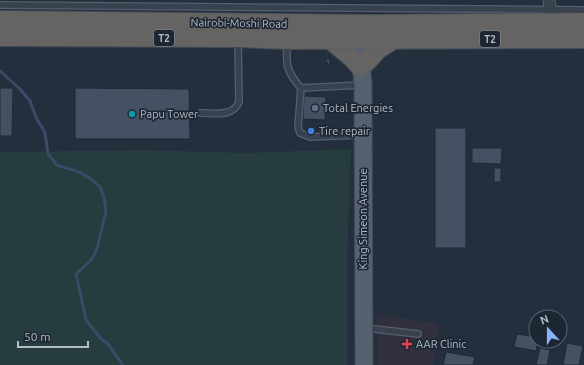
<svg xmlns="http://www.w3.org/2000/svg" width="584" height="365" viewBox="0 0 584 365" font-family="Ubuntu,sans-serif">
  <rect width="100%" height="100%" fill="#242f3e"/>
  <path fill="#32303f" d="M377,314L439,324L433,365H378Z"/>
  <path fill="#263c3f" d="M351,149L347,263V365H0V152L145,150L246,153Z"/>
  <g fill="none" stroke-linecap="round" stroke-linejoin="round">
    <path stroke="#394c67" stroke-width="3" d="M0,71L20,89L30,101L36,117L45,133L48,154L57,165L79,172L91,179L100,187L104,197L106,211L97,249L92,259L76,274L86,320L101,339L107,343L123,365"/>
  </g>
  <path fill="#455162" stroke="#1f2835" d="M329,58L330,64L328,65L326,60Z
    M0,88H13L12,136H0Z
    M75,88L189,89L190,139H75Z
    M304,96L326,97L325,120L303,119Z
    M435,128H466V248H435Z
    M472,148H502L501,164L472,163Z
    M494,168H501V182H494Z
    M517,334L536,337V341H538L536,351L514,347Z
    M567,343L583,346L579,365H563Z
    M540,348L550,350L547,365H536Z
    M446,352L475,357L473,365H443Z"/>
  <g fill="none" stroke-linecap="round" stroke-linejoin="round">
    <defs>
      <path id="service" d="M0,5L584,10
        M287,43C286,65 286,71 301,88L361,85
        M301,88L298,127L300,133L310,137L361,135
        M201,113C215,113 233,117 239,102L238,41
        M366,328L418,334"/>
      <path id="minor" d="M549,0L552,22"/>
      <path id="primary" d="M358,26L360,67L362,73L363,84L364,365"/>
      <path id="trunk" d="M0,20L370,24L584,22
        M0,37L238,38L287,40L584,39
        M329,39L352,58L360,67
        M366,63L379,49L395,39"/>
    </defs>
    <use href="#service" stroke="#565f6c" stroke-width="8"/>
    <use href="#minor" stroke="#565f6c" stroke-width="13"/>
    <use href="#primary" stroke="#414a57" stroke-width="19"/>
    <use href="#trunk" stroke="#434c59" stroke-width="20"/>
    <use href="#service" stroke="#38414e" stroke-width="5.5"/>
    <use href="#minor" stroke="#38414e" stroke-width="11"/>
    <use href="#primary" stroke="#56606e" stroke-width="17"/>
    <use href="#trunk" stroke="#656462" stroke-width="18"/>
  </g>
  <circle fill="#5c6f8a" stroke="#1d2633" stroke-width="1.5" cx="315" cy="108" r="4"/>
  <circle fill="#0f9aa8" stroke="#1d2633" stroke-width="1.5" cx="132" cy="114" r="4"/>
  <circle fill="#3f7fe0" stroke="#1d2633" stroke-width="1.5" cx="311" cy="131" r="4"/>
  <path fill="#e0444e" stroke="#1d2633" stroke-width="1.5" d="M405 338h4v4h4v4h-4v4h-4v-4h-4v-4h4z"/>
  <g text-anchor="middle" stroke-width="3.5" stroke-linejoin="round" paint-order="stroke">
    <g fill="#1d2633" stroke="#878f9c" stroke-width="1">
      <rect x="154" y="30" width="20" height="16" rx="3"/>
      <rect x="480" y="31" width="20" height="16" rx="3"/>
    </g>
    <g font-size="10" font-weight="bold" fill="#b4bcc9">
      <text x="164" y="42">T2</text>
      <text x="490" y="43">T2</text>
    </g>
    <g font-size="11" fill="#b4bcc9" stroke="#1d2633">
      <text transform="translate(239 23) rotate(1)" y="4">Nairobi-Moshi Road</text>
      <text transform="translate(363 219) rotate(-90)" y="4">King Simeon Avenue</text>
    </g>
    <g font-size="11" fill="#b4bcc9" stroke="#1d2633" text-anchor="start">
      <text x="323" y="112">Total Energies</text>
      <text x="140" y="118">Papu Tower</text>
      <text x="319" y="135">Tire repair</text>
      <text x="416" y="348">AAR Clinic</text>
    </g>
  </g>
  <g transform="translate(548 329) rotate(339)"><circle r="19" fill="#1d2633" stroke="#59626f"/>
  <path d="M0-3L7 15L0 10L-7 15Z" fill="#8ab4f8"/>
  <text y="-6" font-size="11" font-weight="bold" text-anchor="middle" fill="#b4bcc9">N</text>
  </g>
  <path d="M18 341v6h70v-6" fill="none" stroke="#b4bcc9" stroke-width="2"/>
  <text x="24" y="341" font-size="12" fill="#b4bcc9" stroke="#1d2633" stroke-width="3" paint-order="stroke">50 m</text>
</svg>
